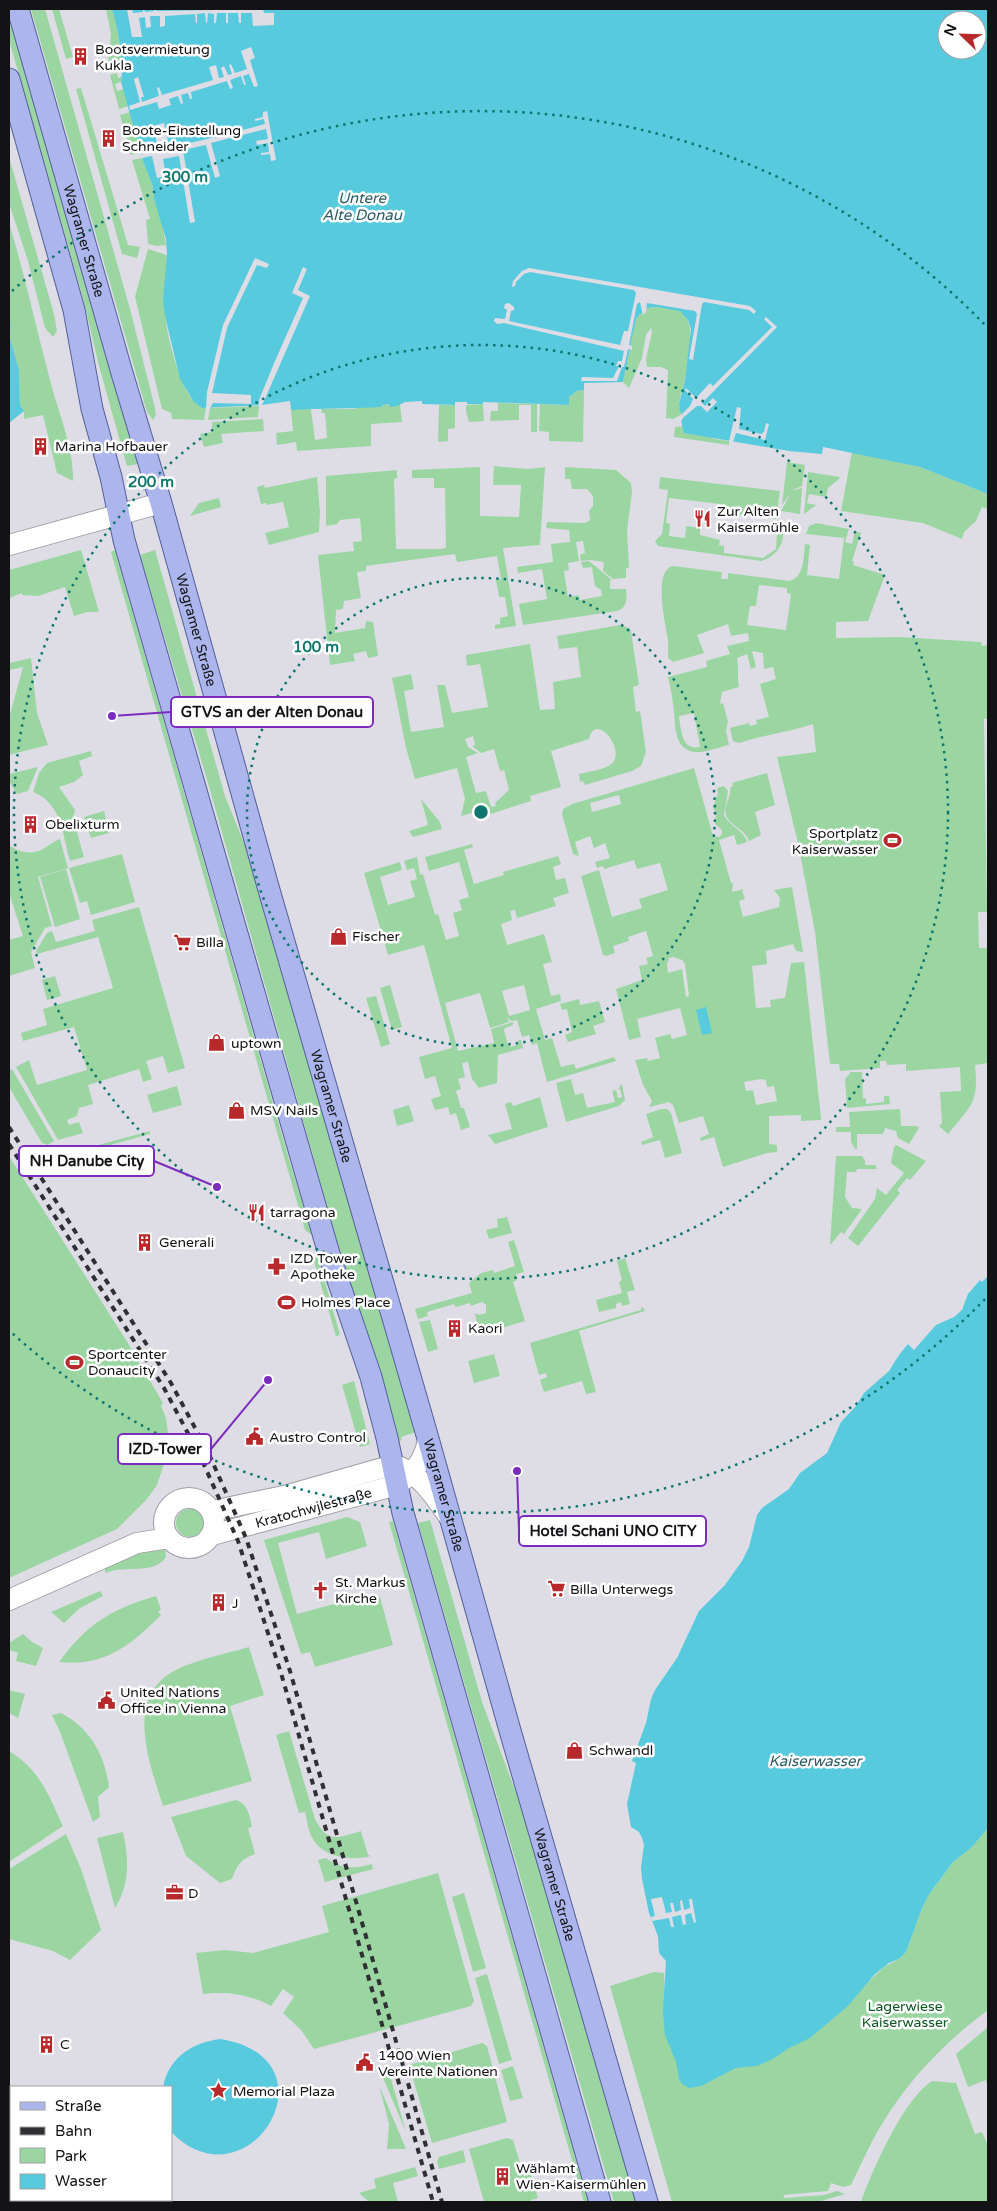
<svg xmlns="http://www.w3.org/2000/svg" width="997" height="2211" viewBox="0 0 997 2211" font-family="'Varela Round',sans-serif">
  <rect width="100%" height="100%" fill="#dedde6"/>
  <path fill="#9bd6a2" fill-rule="evenodd" d="M31,9H45L130,309L155,408L156,415L153,420L147,412Z
    M52,9H59L73,57L66,59Z
    M106,9H112L116,19L123,69L111,73L108,64L111,34Z
    M9,16L138,464L127,466L99,366L83,298L9,40Z
    M117,73L118,78L122,77L121,82L115,84L117,91L123,89L129,106L119,109L110,75Z
    M81,88L128,245L140,247L137,258L122,254L76,89Z
    M131,112L141,152L131,155L120,115Z
    M9,157L54,314L57,331L53,337L45,328L28,261L9,203Z
    M142,158L153,187L154,199L161,217L166,245L157,246L148,244L146,220L150,219L132,160Z
    M9,223C25,275 36,328 50,380C58,412 74,447 73,481L57,473L43,415L24,419V412L20,405L19,370L9,334L11,325L9,315Z
    M148,249L167,255L173,254C170,272 165,292 165,311C165,330 183,408 206,408L204,420L172,419L171,413L162,409L135,297Z
    M657,307C664,308 674,308 680,311C698,320 688,364 685,380C683,391 676,403 682,414L673,419L666,418L668,370L661,367H647L646,359L652,332L651,328L646,335L642,358L629,388L623,382L636,319L646,308Z
    M584,390L583,442L549,441V432L539,431L540,404L568,405L569,397L577,391Z
    M498,403L537,404V432H531V405H519V420L490,421L491,411H498Z
    M316,404L325,409H354L361,405L400,404L402,422L371,424V446L297,451L296,442L277,445L276,433L293,431L291,410ZM321,408L322,413H325L327,438L315,440L311,409Z
    M483,404L484,421L469,422L466,412V405Z
    M439,405H455V428L448,429V441L438,442Z
    M259,406L258,417L208,420L210,408Z
    M263,419L264,431L221,434L223,443L204,447L200,434L212,432V422Z
    M685,426L715,439L729,441V445L674,437L675,427Z
    M852,452L920,467L988,494V509L982,507L976,521L964,532L962,539L923,523L841,511Z
    M787,462L805,465L802,486L791,491L802,488L800,514L781,511L791,493L782,505Z
    M494,466L528,469L545,467L540,545L503,548L516,626L495,629V625L500,624V618L508,616L505,597H499L496,580L501,579L497,556L457,562L455,554L366,566V571L357,572L361,598L344,601L343,609L336,610L335,633L365,628L366,621L373,622L378,656L368,658L366,651L353,654L355,661L330,665L318,555L354,551L353,542L362,541L360,518L340,520L337,524L326,526V476L397,470V478L394,479L396,549H440L446,548L445,488H434V478H412V470L480,467V516L519,517L521,485H493Z
    M565,467L616,470L631,483L632,492L627,531L629,568H626V578L613,579L603,571L604,562L590,560L581,561L580,555L585,553L583,541L576,542L579,561L568,563L569,570L564,571L568,597L579,595L580,600L602,596L601,590L595,586L592,567L583,568L581,562L589,561L612,580H610V589H626C627,598 628,607 617,611L523,625L519,604L547,599L542,569L518,573L517,567L553,562L551,544L570,542L569,530L546,528L547,522L585,523L590,520L589,511L593,506V496L587,489H572L570,479H565Z
    M808,472L840,477L839,479L828,488L826,497L809,494L807,503L816,505L804,514Z
    M317,477L320,512L319,532L269,545L265,533L289,527L283,502L267,505L266,503L261,504L257,487L264,485L265,488Z
    M660,477L780,491L776,519L740,515V512L720,509V504L669,498L666,523L670,524L669,536L685,538L686,526L700,528V535L720,540L719,545L724,546V553L763,558L776,549L778,519C790,535 780,556 761,561L658,546L655,541L662,534L668,490L659,489Z
    M219,498L221,507L190,516L199,503Z
    M816,523L849,529L845,542L852,544L855,531L861,533L852,561L854,562L853,565L885,575L868,621L836,622V638L900,637L981,642L982,646L988,645V718L984,719L987,912H978L979,948H988V1063L975,1065C979,1103 971,1106 948,1134L939,1126L942,1123L940,1092L961,1091L960,1067L906,1071V1064L887,1065L886,1061H880V1068L840,1071L839,1064H830L815,932L798,843L777,757L816,752L813,724C789,732 764,735 739,743L733,741L730,728L749,723L750,726L757,724L756,720L769,717L760,684L776,679L773,667L764,669L763,653L752,651L756,667L751,669L747,654L737,658C739,669 737,677 739,687L722,692L720,704L723,703L728,722L726,731L729,745C719,747 706,753 695,752C672,750 676,721 673,704C672,695 670,686 668,677L707,667L706,661L730,654L727,646L749,641L748,633L731,636L728,624L697,635L704,653L673,662L668,658C668,651 669,642 667,635C665,621 653,570 673,566L722,572L721,579H728V573L790,581C805,576 803,558 805,544L810,545L807,575L839,579L844,538L806,534L809,526ZM759,585L787,588V593L791,594L786,630L747,625L750,606H756ZM694,713L700,747C681,751 681,729 679,716Z
    M81,550L99,612H87L74,616L65,587L38,596L22,595V593L9,598V570Z
    M115,550L288,1156L312,1235L305,1230L111,552Z
    M155,550L225,796L246,848L416,1432L401,1437L402,1440L399,1441L380,1368L346,1273L208,783L140,555Z
    M620,625L629,628L631,631L639,685L633,687L636,712L640,711L646,752L641,766L632,771L585,785L583,781L580,782L579,774C588,772 602,770 610,765C629,752 595,710 589,739L551,751L561,787L530,796L531,801L481,817L479,811L461,816L465,799L457,768L415,779L406,748L392,678L411,674L414,689L404,691L411,732L444,727L437,685H445L452,713L488,707L480,664L467,666L466,655L530,644L540,710L555,709L553,682L581,677L577,647L559,649L557,636ZM473,736L475,745L472,746L481,753L494,749L500,771L504,770L509,790L495,803L496,806L491,807L486,791L476,793L466,757L478,753L468,747L465,739Z
    M31,658L37,713L48,745L9,755V718L23,667L9,670V663Z
    M91,751L92,756L79,761L83,775L74,782L59,787L75,810L73,818L84,857L70,861C62,834 62,803 33,792L39,773L47,763Z
    M38,767L28,791L17,794L9,781V774Z
    M694,768L713,836L719,837L722,834V830L715,824L716,814L713,807L718,793L717,788L724,786L728,791L724,815C730,827 743,829 747,842L737,845L734,835L719,840L731,883H733L732,892L744,889L742,891L745,899L739,901L743,917L779,907L780,898L774,890L792,887L803,952L796,951L793,944L766,951L767,964L752,966L756,1008L771,1007L770,1000L785,998L791,963L804,962L821,1118V1120L801,1121V1115L769,1116V1144L777,1145V1152L767,1153L723,1167L714,1137L701,1141L700,1138L709,1134L703,1116L679,1123L673,1105L669,1102L649,1107L652,1101L643,1085L635,1060L647,1058L648,1061L660,1058L655,1038L670,1034L672,1039L687,1035L680,1008L637,1019L641,1037L629,1040L616,989L642,980L639,966L648,964L646,958L653,956L646,931L628,937L629,941L613,946L615,953L606,956L603,955L581,876L599,870L612,917L642,908L639,899L668,890L660,863L637,869L634,860L604,869L603,866L597,868L595,862L610,858L605,843L594,848L590,836L575,842L579,856L573,854L562,814L563,809L572,804ZM619,795L621,804L592,812L590,803ZM673,957L682,960L685,964L689,996L686,997L682,969L668,973L667,965L669,958ZM761,1079L766,1080L767,1087L774,1086L777,1101L756,1105L753,1090L746,1091L744,1082Z
    M767,773L775,805L755,812L761,835L749,841C745,828 730,827 726,815C723,805 732,797 730,787L733,786L732,783Z
    M421,799L440,822L442,829L413,837L409,831L428,825Z
    M104,811L109,833L91,838L84,817Z
    M60,839L68,868L38,877L52,926L45,928L31,952L35,968L9,976V940L23,936L9,893V845C20,853 34,856 46,847C51,844 54,841 60,839Z
    M472,844L473,847L464,850L474,884L504,875L503,872L558,856L561,864L553,867L556,880L565,878L569,893L553,898L556,906L517,918L515,910L510,911L512,920L501,924L507,945L544,934L552,962L543,964L551,996L560,994L561,1001L536,1009L545,1040L552,1038L561,1067L574,1064L576,1069L614,1057L616,1061L547,1082L537,1043L532,1045L529,1035L522,1037L517,1020L511,1021L507,1017L509,1022L490,1028L480,993L445,1003L458,1051L494,1043L491,1029L513,1022V1025L505,1028L504,1030L508,1045L511,1047L519,1044L518,1040H521L523,1048L498,1055L497,1083L479,1088L472,1079L468,1062L462,1063L465,1077L458,1079L461,1089L456,1091L461,1108H464L470,1127L461,1130L456,1113L450,1115L448,1107L435,1110L431,1099L441,1096L435,1076L425,1079L419,1057L452,1048L424,945L388,955L364,873L400,862L402,870L380,877L388,905L415,897L410,881L417,879L414,868L407,870L404,861L417,857L420,875L423,874L435,915L438,914L446,940L459,936L453,913L462,910L459,900L469,897L459,862L429,871L425,857ZM524,985L530,1010L509,1016L502,991Z
    M122,854L135,902L91,915L87,901L80,903L69,868Z
    M66,869L80,919L55,927L40,877Z
    M139,907L185,1068L168,1073L163,1056L146,1061L152,1079L143,1082L139,1069L88,1085L93,1104L79,1108L77,1116L67,1120L69,1125L79,1122L83,1133L58,1140L16,1067L29,1060L37,1085L87,1070L74,1027L23,1041L21,1033L47,1025L43,1009L113,988L98,937L37,954L36,951L47,933L52,931L56,942L95,931L92,920Z
    M55,976L61,996L47,1000L42,980Z
    M390,985L402,1027L392,1030L380,988Z
    M376,996L390,1044L381,1047L366,998Z
    M579,999L580,1005L599,1001L605,1022L593,1026L596,1034L568,1042L565,1035L572,1032L567,1009L562,1010L560,1004Z
    M12,1069L54,1141L48,1145L42,1143L9,1087V1071Z
    M851,1072H862L863,1098H866V1104L884,1102V1096H889L890,1104L847,1108L845,1079Z
    M571,1079L575,1095L583,1093L587,1108L615,1102L612,1091L616,1090L618,1098L622,1097L620,1089H618L622,1084L625,1100L619,1106L566,1122L556,1083Z
    M177,1086L182,1105L153,1113L147,1095Z
    M540,1097L548,1127L495,1144L488,1135L512,1129L505,1104L511,1102L513,1106Z
    M409,1105L414,1121L397,1126L393,1110Z
    M661,1109H667L671,1113L682,1153L665,1158L660,1140L642,1145L641,1142L653,1137L646,1114Z
    M900,1109L901,1126H917L919,1128L909,1144L898,1138L896,1131L885,1128L883,1134H857V1149H855L851,1142V1132H836V1127H850L849,1112Z
    M150,1131V1134L96,1149L81,1159L76,1151L70,1155L66,1149L79,1146L80,1150Z
    M896,1145L926,1161L910,1180L907,1178L897,1190L900,1193L858,1246L848,1238L875,1199L877,1188L886,1195L904,1173L891,1163L894,1147Z
    M9,1156L126,1340L163,1403L161,1406L166,1418L172,1464H164L157,1485L147,1499L117,1529L9,1578Z
    M836,1156H862L865,1160V1165H875L877,1169H857L856,1172H847L845,1197L852,1208L862,1209L844,1234L841,1232L830,1245Z
    M507,1217L512,1233L489,1239L486,1230L498,1227L497,1219Z
    M514,1240L524,1272L516,1274L517,1280L513,1282L525,1321L485,1333V1335L480,1336L475,1313L479,1315L486,1313V1305L482,1302L471,1306L470,1303L456,1307L454,1304L427,1312L428,1316L418,1319L415,1309L472,1293L469,1283L481,1273L493,1270L494,1273L515,1266L508,1242Z
    M318,1257L340,1335L336,1336L313,1258Z
    M625,1258L635,1290L627,1292L630,1304L622,1306L621,1302L616,1304V1308L599,1312L596,1300L622,1293L619,1282L622,1280L617,1261Z
    M642,1306L645,1311L579,1331L596,1392L586,1394L582,1381L544,1392L540,1380L547,1377L546,1373L539,1375L530,1343L641,1310Z
    M430,1320L438,1349L428,1352L419,1322Z
    M494,1354L500,1376L474,1383L468,1361Z
    M354,1381L370,1444L360,1447L342,1385Z
    M176 1523a14 14 0 1 1 28 0a14 14 0 1 1-28 0Z
    M347,1517L360,1522L367,1546L326,1559L319,1532L278,1543L297,1614L353,1599L354,1603L380,1597L393,1645L315,1667L310,1652L301,1654L264,1540Z
    M430,1520L482,1702L529,1827L638,2202H614L418,1523Z
    M393,1521L588,2202H584L389,1522Z
    M150,1546L165,1549L166,1557C153,1576 125,1564 106,1573L103,1566Z
    M100,1591L103,1596L80,1608L64,1623L51,1612Z
    M156,1596L161,1609L158,1612L161,1615C130,1646 104,1667 59,1662C87,1624 111,1609 156,1596Z
    M23,1634L32,1642L43,1648L36,1666L16,1661L18,1653L9,1650V1643Z
    M249,1647L264,1695L230,1706L252,1781L163,1806C151,1767 125,1703 169,1674C188,1661 226,1654 249,1647Z
    M9,1690L25,1694L18,1718L9,1713Z
    M61,1713C90,1728 105,1755 109,1787L98,1797L100,1817L93,1822L60,1732L52,1715Z
    M289,1731L315,1819C328,1844 337,1838 361,1831L368,1855L371,1856C353,1861 323,1858 313,1839C308,1832 307,1820 305,1812L299,1813L276,1735Z
    M9,1751C40,1770 48,1794 63,1826L9,1862Z
    M236,1800C248,1804 250,1816 252,1827L248,1828L255,1854C241,1859 237,1865 232,1879L220,1883L186,1856L171,1817Z
    M988,1828V2010C946,2041 909,2079 882,2124C870,2143 861,2165 851,2185L843,2187L831,2183L828,2191L783,2195L785,2198L824,2195L837,2191L845,2194L818,2202H672L610,1986L654,1972L664,1973L665,1998L864,1986L884,1967L899,1959L906,1952L923,1906L930,1893L953,1862L972,1847Z
    M123,1832C129,1860 130,1884 115,1908L97,1838Z
    M66,1834L81,1869L101,1930L70,1960L53,1951L9,1939V1869Z
    M326,1858C340,1869 356,1869 372,1864L373,1869L325,1882L318,1860Z
    M438,1873L474,2001L471,2006L314,2049L301,2030L283,2013L294,1997L283,1989L271,2006C249,1994 227,1991 203,1994L196,1953L225,1950L253,1953L329,1932L322,1906Z
    M464,1893L486,1968L473,1972L452,1897Z
    M487,1974L512,2060L499,2064L475,1978Z
    M988,2027V2088L986,2080L968,2087L956,2054Z
    M482,2043L487,2046L507,2122L432,2143L409,2065Z
    M513,2066L523,2098L510,2101L501,2070Z
    M385,2072L390,2075L406,2132L381,2073Z
    M932,2081L956,2083L975,2134L982,2132L988,2146V2202H861C873,2169 903,2100 932,2081Z
    M379,2085L406,2149H387L389,2124Z
    M507,2138L513,2140L524,2176L531,2174L538,2198L531,2200V2202H484L469,2149Z
    M463,2150L466,2162L439,2169L437,2161L439,2157Z
    M415,2167L418,2176L393,2183L398,2202H369L359,2193L376,2188L374,2179Z"/>
  <path fill="#58cade" fill-rule="evenodd" d="M112,9H988V494L920,467L823,447L822,454L789,451L684,433L681,421L684,417L680,411L679,404L685,381L691,329L688,320L680,311L657,307L646,308L636,319L623,382L584,383V390L577,391L569,397V405L483,402V404H467V402H455V405L422,404V401L405,402L397,406L390,407L389,404L382,405V407C351,409 321,408 291,410L290,401L262,405L202,408L194,402L180,379L165,316L163,298L167,255L166,239L154,199L153,187L143,161L121,82C124,63 118,27 112,9ZM947,20H977V50H947Z
    M9,315L11,325L9,334L19,370L20,405L24,411L9,423V428Z
    M706,1007L712,1033L702,1035L696,1010Z
    M988,1276V1828L972,1847L953,1862L930,1893L923,1906L906,1952L899,1959L889,1963L875,1974L848,2006L810,2038L789,2048L773,2059L757,2066L736,2068L701,2086L689,2088L682,2084L679,2079L676,2062L665,2035L663,2011L666,1961L659,1953L658,1936L649,1913L642,1879L641,1867L644,1845L642,1838L639,1832L631,1827L627,1804L636,1763L632,1761L646,1723L651,1699L655,1690L677,1658L699,1611L725,1585L742,1561L749,1547L757,1515L762,1508L789,1489L800,1473L827,1453L841,1422L856,1406L864,1393L889,1371L899,1355L908,1344L914,1350L936,1325L954,1317L962,1310L968,1294L980,1280L982,1282Z
    M220,2039C341,2058 249,2211 171,2132V2087H163C169,2057 192,2043 220,2039Z"/>
  <path fill="#dedde6" d="M127,9H132L133,13L143,12V9L146,12L154,11V9L157,11L263,9L264,13H274V25L253,26L252,13H241V23H239L238,13H228V23H226V13H217L216,23H214V14L208,13L207,23H206L205,13L197,14V23H196L195,14L165,16V26L160,27V16H150L151,27L146,28L145,17L139,18L142,37H132Z
    M251,47L255,58L250,60L258,86L254,87L249,74L243,76L246,85H244L241,76L230,80L233,88L230,89L227,81L191,92L192,99H190L188,93L181,95L183,103L181,104L178,96L169,99L171,105L159,109L157,102L130,110L129,106L140,102L134,79L138,77L144,97H141L142,102L159,96L157,88L159,87L162,95L213,80L209,67L216,65L219,78L224,77L221,68L224,66L228,75L232,74L229,65L231,64L235,73L247,69L241,51Z
    M267,111L276,160L271,161L270,154L261,155V153L269,152L268,143L257,145L256,141L268,139L266,129L211,143L220,176L215,178L206,145L183,150L195,222L190,223L179,156L163,159L166,176L157,178L152,156L142,158L141,152L158,148L153,126L164,123L169,146L181,145L225,135L224,130L226,129L228,134L265,124L264,119L255,121V119L263,117V112Z
    M255,258L269,264L267,268L257,265L227,328L212,393L251,395V404L213,403L210,408H206L207,392L223,325Z
    M303,267L307,269L298,290L310,296L264,401L262,405L259,406V400L275,361L303,298L292,293Z
    M529,268L750,306L756,311L754,314L749,310L704,302L702,304L693,360L689,359L697,314L695,311L647,303L646,312L643,315L640,302L637,304L629,345L632,346V350L628,349L624,367H622L617,381H581L582,377L613,378L619,366H616L618,361H622L624,351L504,323L497,324L494,321L495,318L505,319L507,310L504,308L505,304L509,303L514,307V310L511,311L509,321L620,345L624,331H628L636,293L634,290L530,272L524,274L516,282L515,286L512,287L513,281L522,271Z
    M766,317L777,327L702,403L705,406L713,398L717,402L707,412L701,406H697L684,417L682,414L690,406L693,399L685,390L686,388L696,398L710,383L713,386L772,327L764,319Z
    M737,407L741,408L739,429L761,434L764,432L766,423L769,424L765,440L736,433L733,442L729,441Z
    M662,1897L666,1913L672,1912L670,1903H673L675,1912L681,1910L680,1901L682,1900L684,1910L690,1908L689,1899H692L696,1922L694,1923L691,1913L685,1915L686,1924L683,1925L681,1915L672,1917L674,1927H671L669,1918L652,1921L651,1917L655,1916L651,1899Z"/>
  <g fill="none" stroke-linecap="round" stroke-linejoin="round">
    <defs>
      <g id="secondary">
        <path d="M9,545L161,503"/>
        <circle cx="189" cy="1523" r="25"/>
        <path d="M212,1511L284,1496L393,1465C417,1469 436,1498 449,1517"/>
        <path id="s1" d="M212,1535L397,1485C413,1474 426,1458 428,1438"/>
        <path d="M9,1600L137,1543L169,1538"/>
      </g>
      <g id="primary">
        <path id="s2" d="M18,9L122,373L161,503L269,890L427,1435L511,1734L647,2202"/>
        <path d="M9,79L74,310L92,409L111,477L124,540L329,1254L371,1377L387,1438L403,1513L600,2202"/>
      </g>
    </defs>
    <use href="#secondary" stroke="#9f9ea6" stroke-width="22"/>
    <use href="#primary" stroke="#535e99" stroke-width="23"/>
    <use href="#secondary" stroke="#fff" stroke-width="20"/>
    <use href="#primary" stroke="#acb6ec" stroke-width="21"/>
    <path stroke="#303034" stroke-width="4" stroke-dasharray="6 6" stroke-linecap="butt" d="M9,1127L171,1383L209,1454L246,1538L290,1671L442,2202
      M9,1144L164,1388L201,1458L238,1541L281,1673L433,2202"/>
  </g>
  <g fill="none" stroke="#0f766e" stroke-width="2.5" stroke-dasharray="2.5 5">
    <circle cx="481" cy="812" r="234"/>
    <circle cx="481" cy="812" r="467"/>
    <path d="M985 1299A701 701 0 0 1 12 1333M12 291A701 701 0 0 1 985 325"/>
  </g>
  <defs>
    <symbol id="building-bare" viewBox="-9 -9 18 18"><path d="M-4-6H4V6H1V3H-1V6H-4ZM-2.5-4.3h1.7v1.8h-1.7ZM.8-4.3h1.7v1.8H.8ZM-2.5-1h1.7V.8h-1.7ZM.8-1h1.7V.8H.8Z" fill="#b8292b" stroke="#fff" stroke-width="2.5" paint-order="stroke"/></symbol>
    <symbol id="restaurant-bare" viewBox="-9 -9 18 18"><path d="M-5-6h1v4h1v-4h1v4h1v-4h1v5L-1.5 .5V6h-2V.5L-5-1ZM5-6V6H3V1.5H1.5Q1.5-4 5-6Z" fill="#b8292b" stroke="#fff" stroke-width="2.5" paint-order="stroke"/></symbol>
    <symbol id="stadium-bare" viewBox="-9 -9 18 18"><path d="M0-5a6.5 5 0 1 0 0 10a6.5 5 0 1 0 0-10ZM-3.5-1.8h7v3.6h-7Z" fill="#b8292b" stroke="#fff" stroke-width="2.5" paint-order="stroke"/></symbol>
    <symbol id="shop-bare" viewBox="-9 -9 18 18"><path d="M-5-2.5h2.3a2.7 3.5 0 0 1 5.4 0H5L5.5 6h-11ZM-1.5-2.5h3a1.5 2.3 0 0 0-3 0Z" fill="#b8292b" stroke="#fff" stroke-width="2.5" paint-order="stroke"/></symbol>
    <symbol id="supermarket-bare" viewBox="-9 -9 18 18"><path d="M-6-5.5h2.5l.6 2H6L4.5 2H-2.5L-4.4-4H-6ZM-1.5 3.2a1.3 1.3 0 1 0 .1 0ZM3 3.2a1.3 1.3 0 1 0 .1 0Z" fill="#b8292b" stroke="#fff" stroke-width="2.5" paint-order="stroke"/></symbol>
    <symbol id="pharmacy-bare" viewBox="-9 -9 18 18"><path d="M-2-6h4v4h4v4h-4v4h-4v-4h-4v-4h4Z" fill="#b8292b" stroke="#fff" stroke-width="2.5" paint-order="stroke"/></symbol>
    <symbol id="civic-bare" viewBox="-9 -9 18 18"><path d="M-.6-6.5H3V-4.5H.6V-3L4-1V1h2V6H-6V1h2V-1L-.6-3ZM-1.2 2.5V6h2.4V2.5Z" fill="#b8292b" stroke="#fff" stroke-width="2.5" paint-order="stroke"/></symbol>
    <symbol id="church-bare" viewBox="-9 -9 18 18"><path d="M-1.2-6h2.4v3.5h3.3v2.4h-3.3V6h-2.4V-.1h-3.3v-2.4h3.3Z" fill="#b8292b" stroke="#fff" stroke-width="2.5" paint-order="stroke"/></symbol>
    <symbol id="office-bare" viewBox="-9 -9 18 18"><path d="M-6-3h4V-5.5h4V-3h4V5H-6ZM-1-4.5V-3h2v-1.5ZM-6 0V1H6V0Z" fill="#b8292b" stroke="#fff" stroke-width="2.5" paint-order="stroke"/></symbol>
    <symbol id="sight-bare" viewBox="-9 -9 18 18"><path d="M0-6L1.8-2.2L6-1.7L2.9 1.2L3.7 5.4L0 3.3L-3.7 5.4L-2.9 1.2L-6-1.7L-1.8-2.2Z" fill="#b8292b" stroke="#fff" stroke-width="2.5" paint-order="stroke"/></symbol>
  </defs>
  <g fill-rule="evenodd">
    <use href="#building-bare" x="68" y="44" width="25" height="25"/>
    <use href="#building-bare" x="96" y="126" width="25" height="25"/>
    <use href="#building-bare" x="28" y="434" width="25" height="25"/>
    <use href="#restaurant-bare" x="690" y="506" width="25" height="25"/>
    <use href="#building-bare" x="18" y="812" width="25" height="25"/>
    <use href="#stadium-bare" x="880" y="828" width="25" height="25"/>
    <use href="#shop-bare" x="326" y="924" width="25" height="25"/>
    <use href="#supermarket-bare" x="170" y="930" width="25" height="25"/>
    <use href="#shop-bare" x="204" y="1030" width="25" height="25"/>
    <use href="#shop-bare" x="224" y="1098" width="25" height="25"/>
    <use href="#restaurant-bare" x="244" y="1200" width="25" height="25"/>
    <use href="#building-bare" x="132" y="1230" width="25" height="25"/>
    <use href="#pharmacy-bare" x="264" y="1254" width="25" height="25"/>
    <use href="#stadium-bare" x="274" y="1290" width="25" height="25"/>
    <use href="#building-bare" x="442" y="1316" width="25" height="25"/>
    <use href="#stadium-bare" x="62" y="1350" width="25" height="25"/>
    <use href="#civic-bare" x="242" y="1424" width="25" height="25"/>
    <use href="#supermarket-bare" x="544" y="1576" width="25" height="25"/>
    <use href="#church-bare" x="308" y="1578" width="25" height="25"/>
    <use href="#building-bare" x="206" y="1590" width="25" height="25"/>
    <use href="#civic-bare" x="94" y="1688" width="25" height="25"/>
    <use href="#shop-bare" x="562" y="1738" width="25" height="25"/>
    <use href="#office-bare" x="162" y="1880" width="25" height="25"/>
    <use href="#building-bare" x="34" y="2032" width="25" height="25"/>
    <use href="#civic-bare" x="352" y="2050" width="25" height="25"/>
    <use href="#sight-bare" x="206" y="2078" width="25" height="25"/>
    <use href="#building-bare" x="490" y="2164" width="25" height="25"/>
  </g>
  <g text-anchor="middle" stroke-width="5" stroke-linejoin="round" paint-order="stroke">
    <g font-size="14" fill="#131316" stroke="#fff" text-anchor="start">
      <text x="95" y="54">Bootsvermietung<tspan x="95" dy="16">Kukla</tspan></text>
      <text x="122" y="135">Boote-Einstellung<tspan x="122" dy="16">Schneider</tspan></text>
      <text x="55" y="451">Marina Hofbauer</text>
      <text x="717" y="516">Zur Alten<tspan x="717" dy="16">Kaisermühle</tspan></text>
      <text x="45" y="829">Obelixturm</text>
      <text x="878" y="838" text-anchor="end">Sportplatz<tspan x="878" dy="16">Kaiserwasser</tspan></text>
      <text x="352" y="941">Fischer</text>
      <text x="196" y="947">Billa</text>
      <text x="231" y="1048">uptown</text>
      <text x="250" y="1115">MSV Nails</text>
      <text x="270" y="1217">tarragona</text>
      <text x="159" y="1247">Generali</text>
      <text x="290" y="1263">IZD Tower<tspan x="290" dy="16">Apotheke</tspan></text>
      <text x="301" y="1307">Holmes Place</text>
      <text x="468" y="1333">Kaori</text>
      <text x="88" y="1359">Sportcenter<tspan x="88" dy="16">Donaucity</tspan></text>
      <text x="269" y="1442">Austro Control</text>
      <text x="335" y="1587">St. Markus<tspan x="335" dy="16">Kirche</tspan></text>
      <text x="570" y="1594">Billa Unterwegs</text>
      <text x="232" y="1608">J</text>
      <text x="120" y="1697">United Nations<tspan x="120" dy="16">Office in Vienna</tspan></text>
      <text x="589" y="1755">Schwandl</text>
      <text x="188" y="1898">D</text>
      <text x="60" y="2049">C</text>
      <text x="378" y="2060">1400 Wien<tspan x="378" dy="16">Vereinte Nationen</tspan></text>
      <text x="233" y="2096">Memorial Plaza</text>
      <text x="516" y="2173">Wählamt<tspan x="516" dy="16">Wien-Kaisermühlen</tspan></text>
    </g>
    <g font-size="14" fill="#131316" stroke="#fff">
      <text dy="5" stroke="none"><textPath href="#s2" startOffset="241">Wagramer Straße</textPath></text>
      <text dy="5" stroke="none"><textPath href="#s2" startOffset="646">Wagramer Straße</textPath></text>
      <text dy="5" stroke="none"><textPath href="#s2" startOffset="1141">Wagramer Straße</textPath></text>
      <text dy="5" stroke="none"><textPath href="#s2" startOffset="1546">Wagramer Straße</textPath></text>
      <text dy="5" stroke="none"><textPath href="#s1" startOffset="105">Kratochwjlestraße</textPath></text>
      <text dy="5" stroke="none"><textPath href="#s2" startOffset="1951">Wagramer Straße</textPath></text>
    </g>
    <g font-size="14" fill="#115924" stroke="#fff">
      <text x="905" y="2011">Lagerwiese<tspan x="905" dy="16">Kaiserwasser</tspan></text>
    </g>
    <g font-size="15" font-style="italic" fill="#2b5b64" stroke="#fff">
      <text x="362" y="203">Untere<tspan x="362" dy="17">Alte Donau</tspan></text>
      <text x="815" y="1766">Kaiserwasser</text>
    </g>
  </g>
  <circle cx="481" cy="812" r="8" fill="#0f766e" stroke="#fff" stroke-width="2.5"/>
  <g font-size="15" text-anchor="middle" font-weight="bold" fill="#0f766e" stroke="#fff" stroke-width="5" stroke-linejoin="round" paint-order="stroke">
    <text x="185" y="182">300 m</text>
    <text x="151" y="487">200 m</text>
    <text x="316" y="652">100 m</text>
  </g>
  <path fill="none" stroke="#7b2cbf" stroke-width="2" d="M112 716L171 712M217 1187L154 1161M268 1380L211 1449M517 1471L519 1531"/>
  <g fill="#7b2cbf" stroke="#fff" stroke-width="2">
    <circle cx="112" cy="716" r="5"/>
    <circle cx="217" cy="1187" r="5"/>
    <circle cx="268" cy="1380" r="5"/>
    <circle cx="517" cy="1471" r="5"/>
  </g>
  <g fill="#fff" stroke="#7b2cbf" stroke-width="2">
    <rect x="171" y="697" width="202" height="30" rx="5"/>
    <rect x="19" y="1146" width="135" height="30" rx="5"/>
    <rect x="118" y="1434" width="93" height="30" rx="5"/>
    <rect x="519" y="1516" width="187" height="30" rx="5"/>
  </g>
  <g font-size="15" text-anchor="middle" font-weight="bold" fill="#131316">
    <text x="272" y="717">GTVS an der Alten Donau</text>
    <text x="87" y="1166">NH Danube City</text>
    <text x="165" y="1454">IZD-Tower</text>
    <text x="613" y="1536">Hotel Schani UNO CITY</text>
  </g>
  <rect width="997" height="2211" fill="none" stroke="#131316" stroke-width="20"/>
  <rect x="10" y="2086" width="162" height="115" fill="#ffffff" stroke="#a1a1a2"/>
  <rect x="20" y="2102" width="25" height="8" fill="#acb6ec" stroke="#a1a1a2"/>
  <text x="55" y="2111" font-size="15" fill="#131316">Straße</text>
  <rect x="20" y="2127" width="25" height="8" fill="#303034" stroke="#a1a1a2"/>
  <text x="55" y="2136" font-size="15" fill="#131316">Bahn</text>
  <rect x="20" y="2148" width="25" height="15" fill="#9bd6a2" stroke="#a1a1a2"/>
  <text x="55" y="2161" font-size="15" fill="#131316">Park</text>
  <rect x="20" y="2174" width="25" height="15" fill="#58cade" stroke="#a1a1a2"/>
  <text x="55" y="2186" font-size="15" fill="#131316">Wasser</text>
  <g transform="translate(962 35) rotate(293)"><circle r="24" fill="#ffffff" stroke="#a1a1a2"/>
  <path d="M0-4L9 19L0 12L-9 19Z" fill="#b8292b"/>
  <text y="-8" font-size="14" font-weight="bold" text-anchor="middle" fill="#131316">N</text>
  </g>
</svg>
